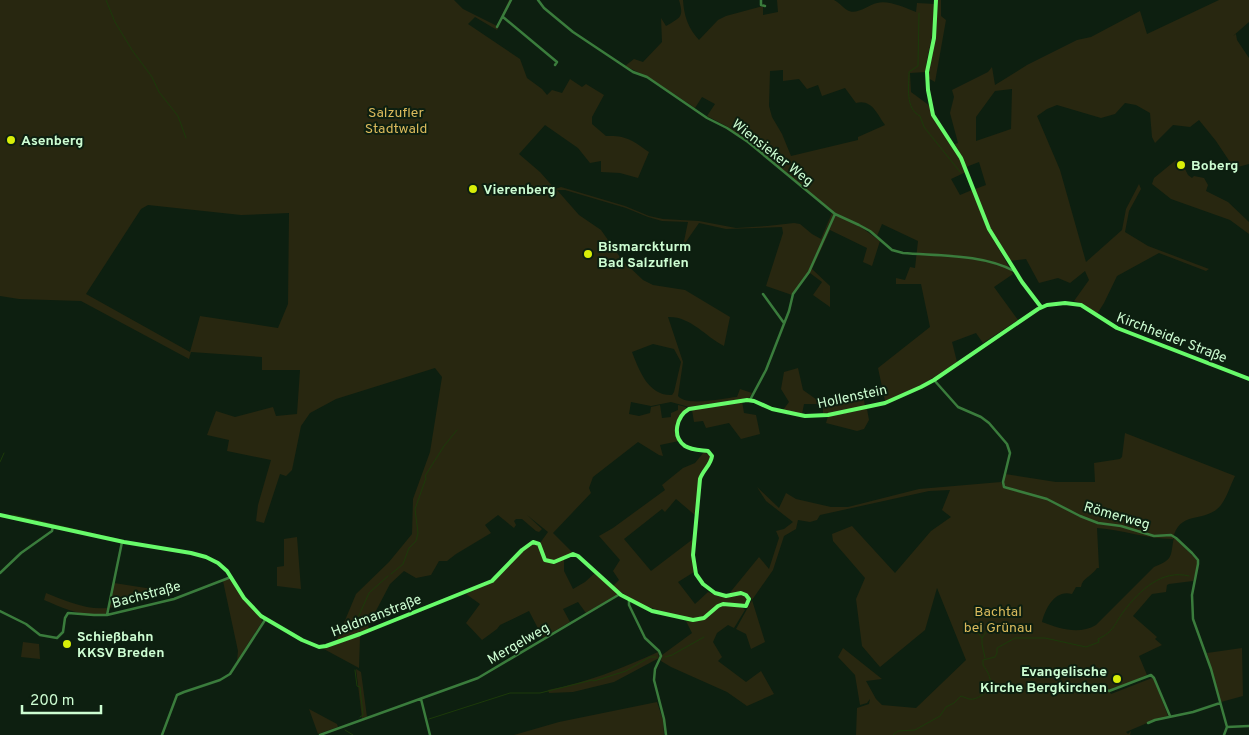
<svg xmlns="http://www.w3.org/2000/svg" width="1249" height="735" viewBox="0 0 1249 735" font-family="Overpass,sans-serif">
  <rect width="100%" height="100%" fill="#0d1f10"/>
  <path fill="#282710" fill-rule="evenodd" d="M0,0H454L463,9L497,26L509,0H512L497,30L475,17L468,24L520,59L527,78L542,89L547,95L552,90L562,93L570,79L582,87L586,84L604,95L592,117V124L606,136C627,135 633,141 649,152L638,178L620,173L601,172V161L590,163L578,148L545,125L519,154L540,172L555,189L561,187L625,206L649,216L663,219L699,221L736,228L767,226L794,223L800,224L812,234L821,239L832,213L858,225L880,241L872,266L863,262L867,248L830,230L812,269L830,286V307L813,295L822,282L810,273L792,295L766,286L783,233L782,227L726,229L699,223L683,246L688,222L662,221L648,217L626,208L565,190H557L579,215L601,230L622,260L643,280L653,285L685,290L730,317L724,346C705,336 690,316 668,317L683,362L678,396C687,407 723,398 737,397L740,389L752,393L749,398L689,407L671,402L651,406L631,402L629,414L639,416L650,413L651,407L660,405L662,418L671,417V413L678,410V405L686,407V409C675,419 674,428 679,441L660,445L663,456L659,455L638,442L593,477L589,488L591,493L553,533L573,553C553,562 547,569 540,543L548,532L527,515L542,529L539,532L536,531L522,519H516L514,521L516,525L514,528L498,515L485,525L491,533L456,554L447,561H439L431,575L416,578L404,571L390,584L368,626L369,629L336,642L356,594L389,562L412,534L413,499L430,452L442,377L435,368L336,399L310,413L301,426L292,470L286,476L280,474L264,523L256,521L258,505L271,460L227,451L229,440L207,435L216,411L235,417L273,407L276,416L297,414L300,370H262V357L191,352L189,359L81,301L19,299L0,296ZM148,205L241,215L289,213L288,304L278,328L200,316L190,352L86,294L141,209ZM653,344L674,349L681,362L674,392L672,395C648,396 639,370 632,352Z
    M679,0H683C684,16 688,28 699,40L718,20L726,16L763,6V15L778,12L777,0H834C840,3 842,7 847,10C856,16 868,5 877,3C889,0 905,8 916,12L917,3L935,4L932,36L926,65V72L910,73L911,92L930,106L932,115L956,150L966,172L951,179L960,195L972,190L988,230L1013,274L994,287L1018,320L983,343L976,333L952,342L957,362C934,379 911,391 885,401L878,368L930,327L921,284H896V278L905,280L910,267L915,268L918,241L882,224L877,236L859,224L835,213L728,127L707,116L715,104L702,97L695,108L648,77L625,66L634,59L643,62L662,42L661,18L666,26C681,17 684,17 679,0ZM783,70V81L799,79L807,89L818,85L822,96L845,88L856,103C872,99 877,114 885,125L858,137V140L791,156L782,134L772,117L769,106L770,71Z
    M938,0H941V16L946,20L935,82L928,78L936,32Z
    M1219,0H1249V22L1233,36L1236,34L1237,40L1249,58V164L1234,168L1216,141L1199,120L1190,127L1173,125L1155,143L1152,137L1150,113L1136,105L1125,103L1115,114L1101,118L1057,105L1047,109L1037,116L1060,170L1086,262L1122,230L1126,209L1139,184L1141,189L1129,211L1125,232L1148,246L1209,269L1206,271L1159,253L1117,276L1104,303L1097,314L1081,303L1074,301L1089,280L1085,271L1070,283L1058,278L1039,283L1026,259L1009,261L990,228L975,189L986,185L979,162L966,167L955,144L958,143L950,113L954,97L952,90L988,72L992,67L995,85L1027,65L1077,40L1091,37L1140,11L1147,34ZM1012,89L1011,129L976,141V117L995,91Z
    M1176,160L1183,165L1188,175L1192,178L1194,176L1204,178L1208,185L1206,191L1228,202L1249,222V234L1230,220L1171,199L1152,184L1154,178Z
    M798,368L803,390L820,402L838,401V397L864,400L865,407L823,415V404H804L802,414L783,410L789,402L781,389L784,372Z
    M742,401L744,413L756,415L760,434L741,439L729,423L706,428L703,421L694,422L692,410Z
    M867,409L869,420L864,429L857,431L826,423L828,416Z
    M1125,433L1235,476C1231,484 1227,497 1221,505C1206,524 1179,509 1173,539C1147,539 1123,530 1097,528L1099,568H1097C1092,576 1082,578 1081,587H1076L1072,594C1055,589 1045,609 1042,622C1060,629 1079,635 1096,625L1154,567C1174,559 1170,557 1174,537L1198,561V567L1193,581L1169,584L1167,585L1166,592L1152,594L1133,616L1157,637L1155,639L1162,645L1139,656L1147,675L1109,691L1111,694L1152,678L1154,679L1168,716L1159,718L1126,732L1128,734L1131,731L1130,735H856L857,708L869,704L870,699L867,703L860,705L855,675L838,657L843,648L882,679L866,681L876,699L882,705L916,708L966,660L937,588L925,630L880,667L862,646L856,599L865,578L833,541L832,534L852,526L895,573L931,531L951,517L942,510L950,490L929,491L820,515L817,520L810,522L798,520L796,529L784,536L773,570L752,600L765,642L751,649L746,634L736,629L752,600C748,589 737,593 728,595L759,557L769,569L779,538L776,531L784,529L793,522L766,501L757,487L779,508L786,493L796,499L831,507H848L919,489L1001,482L1004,488L1050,500L1005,486L1003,482L1005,474L1056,482H1095L1094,463L1120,459L1122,457Z
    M704,452L710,455L711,459L701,472L699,479L696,516L676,499L665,512L662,509L624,539L651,571L693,539L692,555L694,572L678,582L695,604L708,592C714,594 719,597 724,597C733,598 742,591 748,599L745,605C737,606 729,601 722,603C714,604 711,614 703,617C694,621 685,617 676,615C653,610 632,602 613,586L619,580L613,571L620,560L599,536L613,528L665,490L662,485L683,468L695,463Z
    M297,537L301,589L277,586V567L284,566V539Z
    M533,543L540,547L545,561L554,563L564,558V571L573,589L585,582L595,573L618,594L586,613L578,602L563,609L570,622L543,638L529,611L500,625L497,629L482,640L466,623L480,604L466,594L492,581L523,550Z
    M229,578L231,579L244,600L261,618L262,622L237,661L238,651L223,581Z
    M114,583L146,588L166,587L165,594C158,594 151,593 147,600L109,608Z
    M46,593C66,601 86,610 107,608L106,614C84,618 63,608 44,600Z
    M727,605L743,608L745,610L734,628L728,625L717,633L713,642L722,657L718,661L746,682L761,671L774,694L747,706L727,692L671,667L661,661L662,655L692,633L686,621C709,623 708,608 727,605Z
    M360,636L359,668L322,648Z
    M23,642L39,644L40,659L21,657Z
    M1242,648L1243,696L1221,702L1207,653Z
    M658,652L659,658L614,682L573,692L549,693L548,690C587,683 622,668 658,652Z
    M356,669L361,672L367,717L362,718Z
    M657,702L663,720L664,735H514L559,722Z
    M309,709L337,724L338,727L318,734Z"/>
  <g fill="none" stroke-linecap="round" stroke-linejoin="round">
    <path stroke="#1c3a0a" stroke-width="1" d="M106,0L115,22L132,50L152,77L159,92L178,116L186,138
      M919,13L918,66L909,72C909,86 905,109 920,116L924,127L961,173
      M0,462L4,453
      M13,515L121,540
      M391,574L403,564L409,548L416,541L418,533L415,509L426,478L425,476L444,446L457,430
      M352,631L369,593L388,576
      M977,631L982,638V644L985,658
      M982,638L986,632
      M665,657L672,655L704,637
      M355,670L357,686L360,687L363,715L360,717
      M429,719L510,693H540L592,680L594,681L626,671L650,657H656
      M345,730L353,735
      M893,735L898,731L915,730L940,716L946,707L954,703L961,696C964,697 966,698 969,699C978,701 987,691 991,685C990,676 988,672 983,665V660L995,657L997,653V648L1015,638H1045L1086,647L1099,642L1098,639C1115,631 1114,624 1124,611C1140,590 1162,569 1189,576"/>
    <path stroke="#3a7c3c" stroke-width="2.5" d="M538,0L544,8L573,32L633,72L647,77L707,118L727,128L748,142L835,214L859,225L870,231L892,250L903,253C939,256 982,254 1014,271
      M761,0V5L765,6
      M503,17L557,62L555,65
      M497,27L511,0
      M763,294L784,323
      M934,380L958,407L981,417L989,423L1007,444L1010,453L1003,482L1004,487L1047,499L1080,516L1098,523L1121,526L1154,536L1171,535L1176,538L1192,553L1198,560V564L1192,595L1193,619L1211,669L1227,727
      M750,400L766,370L789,311L793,294L809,272L835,214
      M0,573L21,553L52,531L53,526
      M629,600V605L645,638L659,651L661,656L655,669L654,680L664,719L666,735
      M0,611L26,624L40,635L57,638L63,632L65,618L68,613L94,615H107L174,599L231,577
      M107,615L122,542
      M1107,690L1109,691L1151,675L1154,678L1170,716
      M421,699L430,735
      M1148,723L1155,720L1193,712L1220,703
      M1227,727L1249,726
      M162,735L177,695L184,692L220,680L230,674L265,620
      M320,735L478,678L620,594
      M1224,735L1227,727"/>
    <path stroke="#67fa6a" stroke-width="4" d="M936,0L934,38L927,72L928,90L933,115L961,158L989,229L1022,282L1041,307
      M0,515L124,542L191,553L206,557L218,563L227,571L244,598L261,616L302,640L319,647L326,646L360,634L492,581L522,550L533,542L539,544L545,560L554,562L573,554L578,556L621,595L652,611L693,620L704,618L718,606L723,604L746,606L749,599L746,595L741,593L726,596L715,593L703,584L696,574L693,555L700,479C703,470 711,465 712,456L708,451C700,450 691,450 685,446C671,436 677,416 689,409L747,400L754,401L772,409L805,416L828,415L885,403L921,387L934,380L1038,309L1047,305L1065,303L1081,305L1117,328L1249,379"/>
  </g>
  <g fill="#d8ee08" stroke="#0d1f10" stroke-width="2">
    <circle cx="11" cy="140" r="5"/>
    <circle cx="1181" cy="165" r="5"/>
    <circle cx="473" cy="189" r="5"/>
    <circle cx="588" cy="254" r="5"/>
    <circle cx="67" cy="644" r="5"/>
    <circle cx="1117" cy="679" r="5"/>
  </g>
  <g text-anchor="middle" stroke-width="4" stroke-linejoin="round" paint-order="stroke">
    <g font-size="14" fill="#daba5c" stroke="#0d1f10">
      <text x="396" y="117">Salzufler<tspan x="396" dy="16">Stadtwald</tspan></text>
      <text x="998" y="616">Bachtal<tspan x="998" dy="16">bei Grünau</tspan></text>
    </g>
    <g font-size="14" font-weight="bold" fill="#cdfdd2" stroke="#0d1f10" text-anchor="start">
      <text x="21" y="145">Asenberg</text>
      <text x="1191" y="170">Boberg</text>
      <text x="483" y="194">Vierenberg</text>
      <text x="598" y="251">Bismarckturm<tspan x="598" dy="16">Bad Salzuflen</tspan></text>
      <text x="77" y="641">Schießbahn<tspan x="77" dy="16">KKSV Breden</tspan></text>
      <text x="1107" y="676" text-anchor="end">Evangelische<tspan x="1107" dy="16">Kirche Bergkirchen</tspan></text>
    </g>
    <g font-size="14" fill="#cdfdd2" stroke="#0d1f10">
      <text transform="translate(773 152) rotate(38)" y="5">Wiensieker Weg</text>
      <text transform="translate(1172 337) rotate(21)" y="5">Kirchheider Straße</text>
      <text transform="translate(852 396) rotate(-12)" y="5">Hollenstein</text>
      <text transform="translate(1117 515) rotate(16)" y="5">Römerweg</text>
      <text transform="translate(146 594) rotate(-15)" y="5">Bachstraße</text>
      <text transform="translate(376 615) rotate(-21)" y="5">Heldmanstraße</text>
      <text transform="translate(518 643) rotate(-30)" y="5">Mergelweg</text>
    </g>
  </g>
  <path d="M22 705v8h79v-8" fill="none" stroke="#cdfdd2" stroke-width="2.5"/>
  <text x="30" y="705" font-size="15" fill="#cdfdd2" stroke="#0d1f10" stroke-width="4" paint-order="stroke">200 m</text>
</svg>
